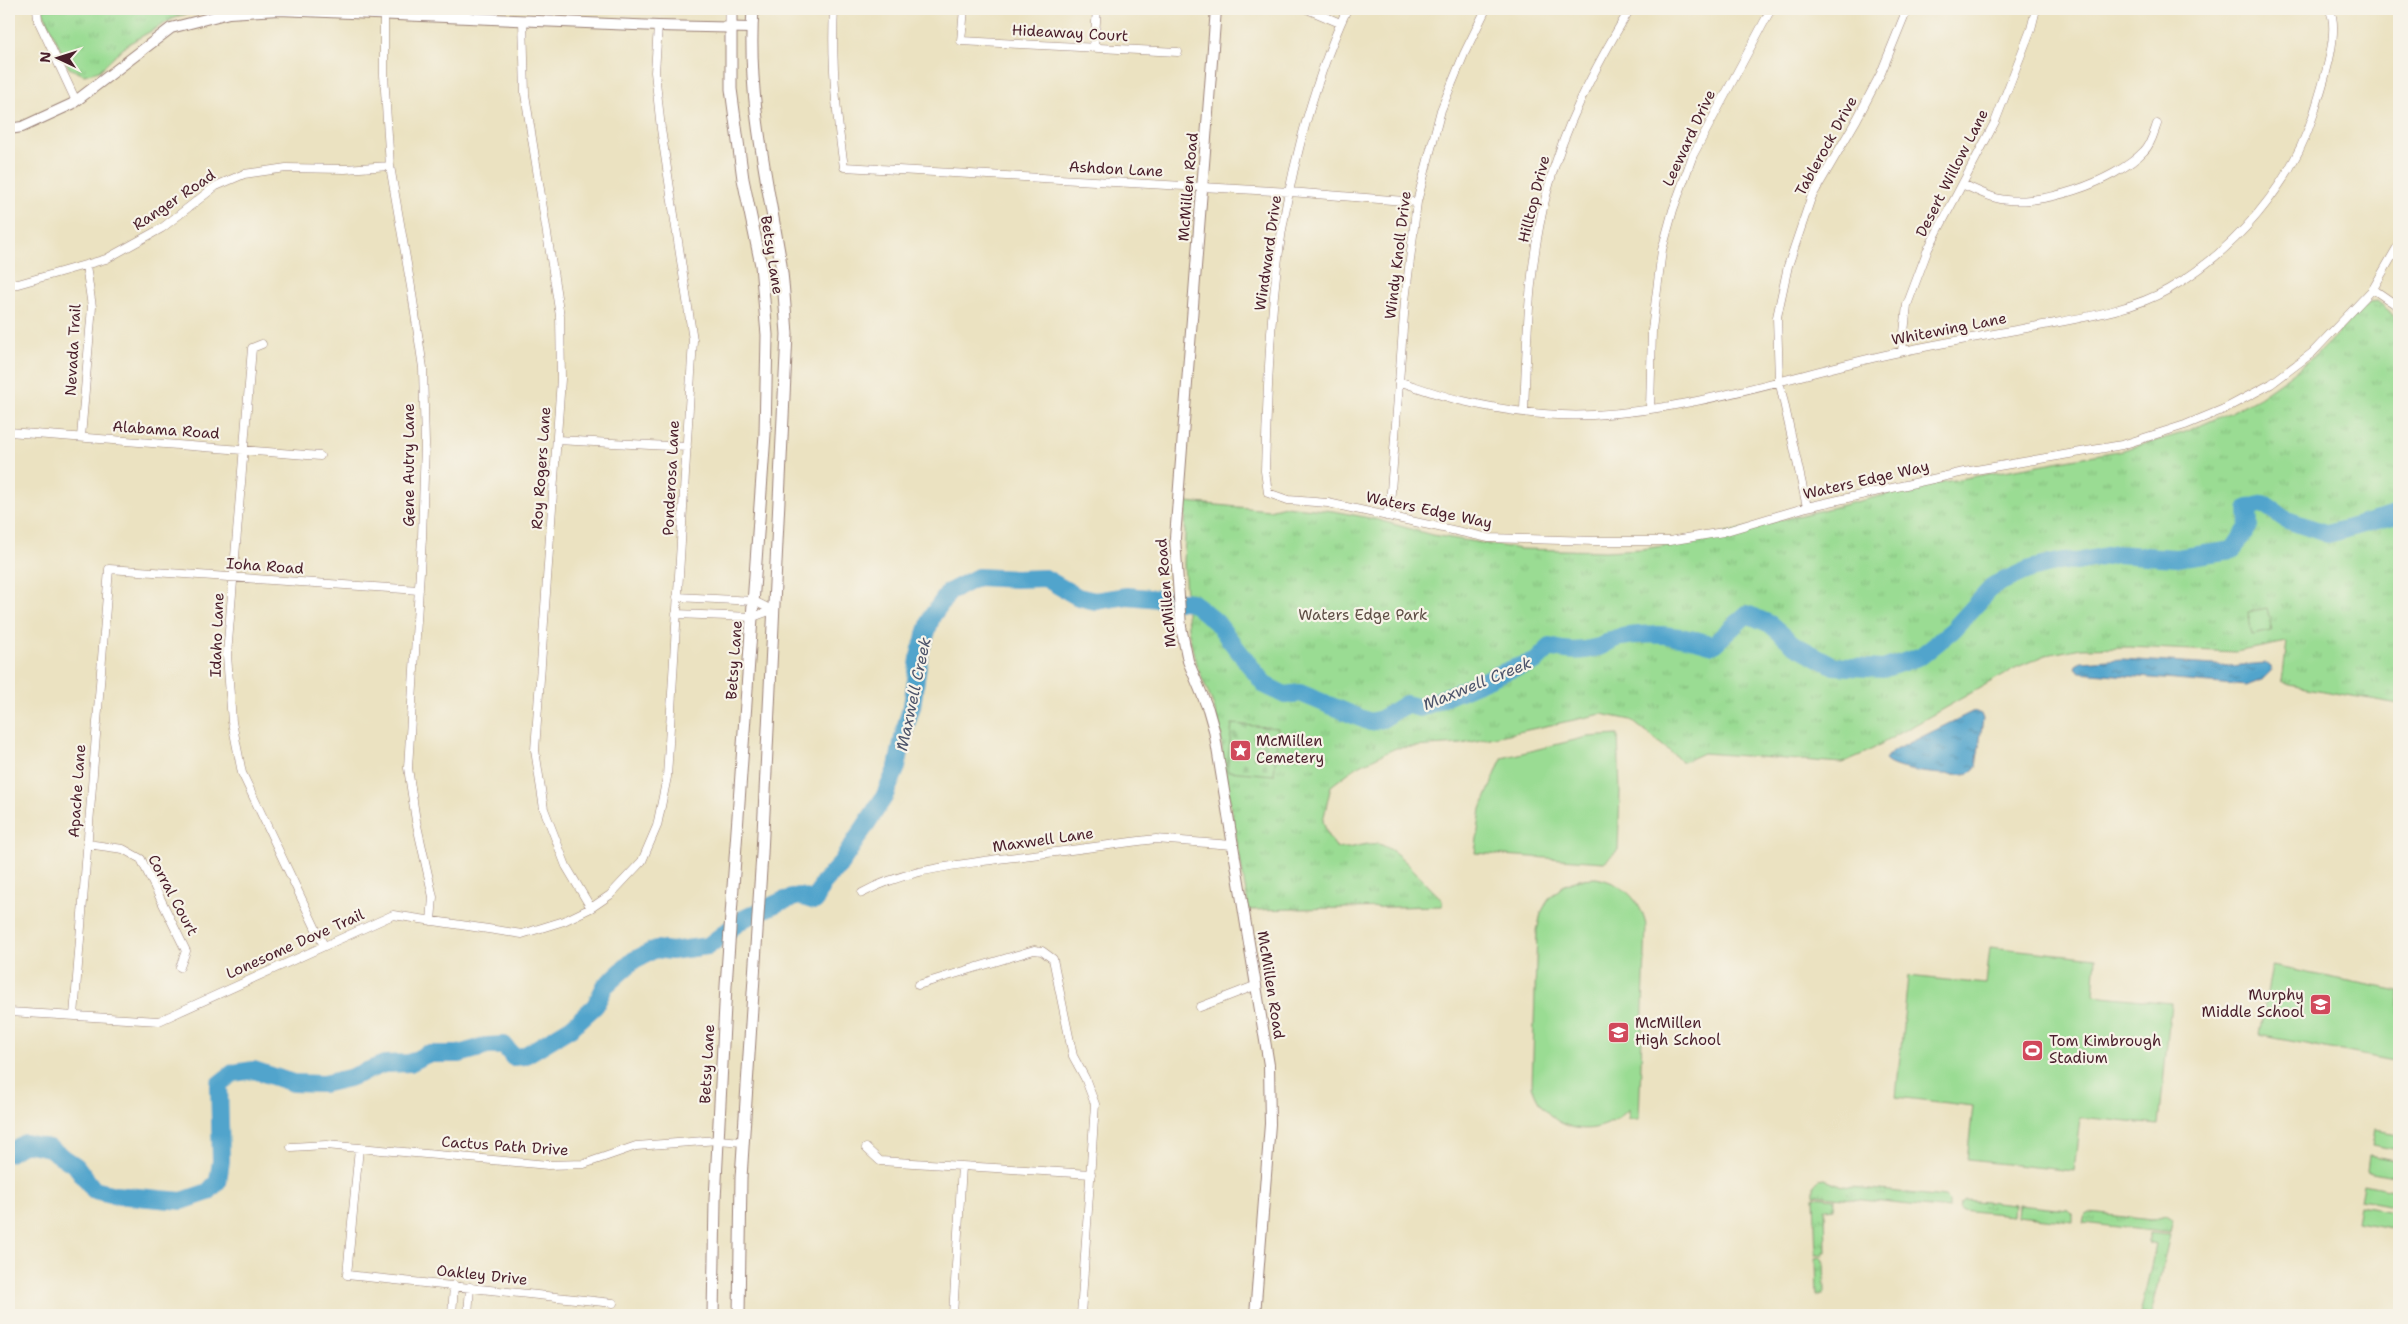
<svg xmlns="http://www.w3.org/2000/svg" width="2408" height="1324" viewBox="0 0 2408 1324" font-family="'Shantell Sans',sans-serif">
  <defs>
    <pattern id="grass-tufts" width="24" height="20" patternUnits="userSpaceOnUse" patternTransform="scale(1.25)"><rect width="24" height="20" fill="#9adc93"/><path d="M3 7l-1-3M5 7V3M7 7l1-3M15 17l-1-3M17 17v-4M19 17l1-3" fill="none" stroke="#86bc7f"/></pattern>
    <pattern id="cemetery-stones" width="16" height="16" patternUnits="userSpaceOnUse" patternTransform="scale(1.25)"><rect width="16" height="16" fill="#9adc93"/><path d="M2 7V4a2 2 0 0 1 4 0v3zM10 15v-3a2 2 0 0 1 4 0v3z" fill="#86bc7f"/></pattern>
    <pattern id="water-ripples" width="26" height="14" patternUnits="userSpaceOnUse" patternTransform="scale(1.25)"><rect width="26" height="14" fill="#51a4cc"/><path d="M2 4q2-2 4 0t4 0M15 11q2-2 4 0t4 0" fill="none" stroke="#4585a6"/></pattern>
  </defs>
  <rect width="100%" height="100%" fill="#f7f3e8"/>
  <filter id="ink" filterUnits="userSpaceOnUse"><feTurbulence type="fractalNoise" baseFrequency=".02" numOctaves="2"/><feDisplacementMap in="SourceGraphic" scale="10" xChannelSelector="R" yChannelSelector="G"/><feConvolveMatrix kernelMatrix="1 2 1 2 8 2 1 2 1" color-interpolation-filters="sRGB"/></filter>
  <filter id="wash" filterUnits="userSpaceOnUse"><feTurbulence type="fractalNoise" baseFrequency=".0096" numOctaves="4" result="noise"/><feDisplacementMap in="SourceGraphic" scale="20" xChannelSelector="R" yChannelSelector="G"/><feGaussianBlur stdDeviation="1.12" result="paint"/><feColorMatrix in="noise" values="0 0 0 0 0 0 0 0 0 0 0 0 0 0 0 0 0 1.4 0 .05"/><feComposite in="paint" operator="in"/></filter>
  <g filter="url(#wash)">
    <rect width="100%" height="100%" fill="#ebe2c1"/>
    <path fill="url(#grass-tufts)" stroke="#727e5f" d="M42,9H209L178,16L128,44L99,71L84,75L69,68Z
      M2377,301L2399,319V704L2289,685L2282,681L2287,642L2236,652L2130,647L2081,648L2046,655L2015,668L1867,752L1842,763L1703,753L1683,762L1631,720L1602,714L1462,744L1396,748L1356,767L1331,786L1323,821L1328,836L1337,848C1352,850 1364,842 1378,844C1399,848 1425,885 1442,899V906L1249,910L1223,761L1221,733L1213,704L1196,664L1188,629L1184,564L1186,502L1269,510L1285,506L1333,511L1375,519L1432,535L1520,549L1605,551L1642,549L1689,542L1926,485L2123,450L2183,433L2231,412L2259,397L2289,376L2318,353L2369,302Z
      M1825,1179L1843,1186L1945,1197L1949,1201V1209L1814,1195V1185L1819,1180Z
      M1814,1197L1835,1199L1834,1208L1825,1209L1826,1252H1823L1824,1255H1816Z
      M1965,1200L2014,1205L2013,1215L1960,1210L1961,1203Z
      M2018,1205L2069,1210L2073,1214V1222L2017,1216Z
      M2090,1213L2151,1220L2166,1216L2173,1220L2170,1233L2083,1223L2085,1216Z
      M2149,1233L2170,1235L2151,1315H2140L2156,1244L2149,1242Z
      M1821,1257L1824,1260L1825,1293L1817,1296L1816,1258Z"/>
    <path fill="url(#cemetery-stones)" stroke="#727e5f" d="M1232,724L1278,728L1274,775L1227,771Z"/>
    <path fill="#9adc93" stroke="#727e5f" d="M2267,608L2272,631L2252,635L2248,612Z
      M1618,735L1620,792L1618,850L1604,862L1475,853L1481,809L1502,758L1587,737Z
      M1596,878C1623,883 1640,899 1646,925L1639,1119H1629V1109C1595,1143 1547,1132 1532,1086L1537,931L1541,913L1549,898L1563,886L1579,879Z
      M1990,947L2096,958L2093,995L2171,1003L2159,1125L2080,1117L2074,1171L1967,1160L1973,1106L1896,1097L1908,976L1986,984Z
      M2272,966L2399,991V1062L2259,1035Z
      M2375,1130L2399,1134V1150L2372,1145Z
      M2369,1155L2399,1161V1177L2367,1171Z
      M2364,1184L2397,1191L2394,1206L2361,1200Z
      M2360,1206L2393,1212L2391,1228L2357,1222Z"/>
    <path fill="url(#water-ripples)" stroke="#4e627c" d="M2122,659L2230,666L2265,663L2270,667L2271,671L2262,680L2246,686L2080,672L2075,668L2076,665L2081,662Z
      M1974,711L1981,714L1983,719L1976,767L1970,773C1955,777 1895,772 1885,760L1887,756L1895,750Z"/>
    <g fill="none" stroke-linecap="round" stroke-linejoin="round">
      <path stroke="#51a4cc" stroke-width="18" d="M9,1153L25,1143L49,1148L76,1166L94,1190L115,1195L182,1201L208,1192L218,1181L221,1161L219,1084L233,1073L254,1070L293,1083L323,1084L349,1078L384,1064L410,1063L427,1054H459L487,1046L504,1045L513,1057L524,1056L572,1027L595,1006L605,986L634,960L656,949L671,951L708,946L743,919L782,901L799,896L815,901L823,883L839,866L884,797L897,767L905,728L912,706L920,652L932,616L949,592L978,577L1016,579L1045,578L1078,597L1095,601L1127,596L1192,602L1216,622L1265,685L1285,695L1300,693L1370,722L1382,719L1406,704L1420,708L1514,668L1535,662L1550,647C1566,652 1582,652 1599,647C1605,645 1610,640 1617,638C1650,631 1681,635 1713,645L1747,614L1770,624L1793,644L1834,666L1883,669L1921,656L1953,630L1994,585L2030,569L2063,561L2077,562L2116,554L2176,558L2233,550L2249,526L2248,508L2264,504L2287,520L2328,534L2399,514"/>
    </g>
  </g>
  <g filter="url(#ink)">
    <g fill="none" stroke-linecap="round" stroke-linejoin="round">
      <defs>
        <path id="minor" d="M37,9L38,20L76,101
          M384,9V75L390,166L411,287L423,368L425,444L422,538L408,768L416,821L433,897L431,921
          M834,9C831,63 836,114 844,167L1290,192L1417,202
          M964,9L961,41L1178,52
          M1307,9L1340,23
          M1347,9C1311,87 1285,189 1276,275C1269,340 1267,406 1265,471L1268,493L1288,500L1328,503L1489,538L1595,541H1669L1723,532L1807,507L1964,472L2122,445L2185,425L2224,409L2271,384L2312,353L2373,289L2399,244
          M523,20L525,94L560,316L561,379L535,750L544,809L566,866L591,908
          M1094,47L1097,9
          M1964,185C1974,189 1985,195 1996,198C2037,209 2115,182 2144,151C2151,145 2154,132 2157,124
          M9,284H18L106,259L162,228L216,186L244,174L286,168L345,169L390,166
          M2373,289L2399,307
          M262,344L252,348L227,655L232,722L242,773L324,946
          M1902,351L1907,305L1928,249L1995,122L2031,29L2036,9
          M1398,381C1420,388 1441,396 1463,401C1505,411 1550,417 1593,415C1699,410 1801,372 1904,351C1952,341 2001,333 2049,324C2087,317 2135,309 2169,289C2234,251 2291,186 2314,113C2321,90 2342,29 2329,9
          M1650,409L1652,330L1662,250L1673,210L1693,155L1771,9
          M1524,411C1527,338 1528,263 1547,192C1564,126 1595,67 1630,9
          M9,432L320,456
          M81,437L92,307L86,265
          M557,440L687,447
          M1807,507L1779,380L1777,317L1788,266L1811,198L1857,119L1881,73L1907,9
          M1386,516L1390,505L1405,301L1417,202L1441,110L1464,54L1486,9
          M677,597L754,601L772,610
          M676,614L753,617L772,610
          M87,844L123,849L141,859L186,951L180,967
          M862,893C904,870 951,866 998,859C1043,854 1087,848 1131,842L1156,839L1232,845
          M918,985L1034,950L1042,951L1053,959L1073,1056L1085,1078L1095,1104L1081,1315
          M1200,1007L1257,985
          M9,1012L159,1021L393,915L522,934L564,921L591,908L610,895L642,861L657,826L667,777L693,340L661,129L655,72L658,26
          M74,1016L109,569L419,590
          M291,1147L326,1145L548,1165L584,1164L636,1146L718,1140L743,1142
          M359,1148L347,1275L613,1303
          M866,1148L880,1161L962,1166
          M452,1315L454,1285
          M468,1315L470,1287
          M953,1315L962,1166L1091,1174"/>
        <path id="tertiary" d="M1216,9L1175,538L1181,627L1188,661L1208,709L1214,730L1269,1065L1270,1124L1255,1315
          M9,129L22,127L72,104L171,28L229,13L279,10L658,26L752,28"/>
        <path id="secondary" d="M713,1315L715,1200L726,986L765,434L767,335L761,265L743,179L731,89V9
          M739,1315L741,1178L762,854L787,334C785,309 784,283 780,258C766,174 747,95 753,9"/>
      </defs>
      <use href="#minor" stroke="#9a8076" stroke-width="9"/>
      <use href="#tertiary" stroke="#9a8076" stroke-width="12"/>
      <use href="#secondary" stroke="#9a8076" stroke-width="13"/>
      <use href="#minor" stroke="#fff" stroke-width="8"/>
      <use href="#tertiary" stroke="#fff" stroke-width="10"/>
      <use href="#secondary" stroke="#fff" stroke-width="11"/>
    </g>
  </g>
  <defs>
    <symbol id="sight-square" viewBox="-11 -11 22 22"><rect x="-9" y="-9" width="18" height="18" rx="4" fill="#d1495b" stroke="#f7f3e8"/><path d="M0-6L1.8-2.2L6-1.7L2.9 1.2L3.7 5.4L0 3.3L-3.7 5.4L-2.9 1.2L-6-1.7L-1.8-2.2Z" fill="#fff"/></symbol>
    <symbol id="school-square" viewBox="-11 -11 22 22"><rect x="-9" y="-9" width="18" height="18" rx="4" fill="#d1495b" stroke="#f7f3e8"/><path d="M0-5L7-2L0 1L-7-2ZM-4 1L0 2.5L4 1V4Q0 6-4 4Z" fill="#fff"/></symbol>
    <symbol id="stadium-square" viewBox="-11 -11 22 22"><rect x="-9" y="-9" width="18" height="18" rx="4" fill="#d1495b" stroke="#f7f3e8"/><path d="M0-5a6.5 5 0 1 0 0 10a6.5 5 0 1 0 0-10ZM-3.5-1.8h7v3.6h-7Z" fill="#fff"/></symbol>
  </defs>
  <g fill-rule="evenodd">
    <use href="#sight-square" x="1228" y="738" width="25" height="25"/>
    <use href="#school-square" x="2308" y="992" width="25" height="25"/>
    <use href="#school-square" x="1606" y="1020" width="25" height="25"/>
    <use href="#stadium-square" x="2020" y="1038" width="25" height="25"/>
  </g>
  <g text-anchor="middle" stroke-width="4.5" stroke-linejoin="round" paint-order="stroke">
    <g font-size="15" fill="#4a1f2b" stroke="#f7f3e8">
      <text transform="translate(1070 33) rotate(3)" y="5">Hideaway Court</text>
      <text transform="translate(1689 138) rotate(-65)" y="5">Leeward Drive</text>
      <text transform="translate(1826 146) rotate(-61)" y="5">Tablerock Drive</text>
      <text transform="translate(1116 169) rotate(3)" y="5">Ashdon Lane</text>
      <text transform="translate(1952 173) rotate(-63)" y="5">Desert Willow Lane</text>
      <text transform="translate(1188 187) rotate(-85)" y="5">McMillen Road</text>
      <text transform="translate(1534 199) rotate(-76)" y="5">Hilltop Drive</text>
      <text transform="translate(174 200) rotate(-34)" y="5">Ranger Road</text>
      <text transform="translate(1268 253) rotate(-82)" y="5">Windward Drive</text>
      <text transform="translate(772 255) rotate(81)" y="5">Betsy Lane</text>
      <text transform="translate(1398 255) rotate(-83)" y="5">Windy Knoll Drive</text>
      <text transform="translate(1949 329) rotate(-11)" y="5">Whitewing Lane</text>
      <text transform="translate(73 350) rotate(-87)" y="5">Nevada Trail</text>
      <text transform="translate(166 430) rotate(4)" y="5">Alabama Road</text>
      <text transform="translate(409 465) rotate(-90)" y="5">Gene Autry Lane</text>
      <text transform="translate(541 468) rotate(-86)" y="5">Roy Rogers Lane</text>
      <text transform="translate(671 478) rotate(-87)" y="5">Ponderosa Lane</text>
      <text transform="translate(1866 480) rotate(-13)" y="5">Waters Edge Way</text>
      <text transform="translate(1429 510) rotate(12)" y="5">Waters Edge Way</text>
      <text transform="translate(265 566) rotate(4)" y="5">Ioha Road</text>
      <text transform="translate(1166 593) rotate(-95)" y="5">McMillen Road</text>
      <text transform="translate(217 635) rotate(-88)" y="5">Idaho Lane</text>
      <text transform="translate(734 660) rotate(-86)" y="5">Betsy Lane</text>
      <text transform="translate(77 791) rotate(-86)" y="5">Apache Lane</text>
      <text transform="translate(1043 840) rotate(-8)" y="5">Maxwell Lane</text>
      <text transform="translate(173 895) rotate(62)" y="5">Corral Court</text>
      <text transform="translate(295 944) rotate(-24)" y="5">Lonesome Dove Trail</text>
      <text transform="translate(1271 985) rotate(81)" y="5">McMillen Road</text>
      <text transform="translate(707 1064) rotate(-87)" y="5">Betsy Lane</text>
      <text transform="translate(505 1146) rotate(4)" y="5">Cactus Path Drive</text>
      <text transform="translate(482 1275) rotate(6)" y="5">Oakley Drive</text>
    </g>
    <g font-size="15" fill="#5e4e45" stroke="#f7f3e8">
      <text x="1363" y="620">Waters Edge Park</text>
    </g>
    <g font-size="15" fill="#4a1f2b" stroke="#f7f3e8" text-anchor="start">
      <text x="1256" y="746">McMillen<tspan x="1256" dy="17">Cemetery</tspan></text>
      <text x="2304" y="1000" text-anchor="end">Murphy<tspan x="2304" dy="17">Middle School</tspan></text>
      <text x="1635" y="1028">McMillen<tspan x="1635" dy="17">High School</tspan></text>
      <text x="2049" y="1046">Tom Kimbrough<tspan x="2049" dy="17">Stadium</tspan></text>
    </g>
    <g font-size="16" font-style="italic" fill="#4d546b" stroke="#f7f3e8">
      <text transform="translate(1477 683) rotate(-22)" y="6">Maxwell Creek</text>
      <text transform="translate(913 694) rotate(-78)" y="6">Maxwell Creek</text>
    </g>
  </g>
  <rect width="2408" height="1324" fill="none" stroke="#f7f3e8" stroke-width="30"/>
  <g transform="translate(58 58) rotate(274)" stroke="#f7f3e8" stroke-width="4" paint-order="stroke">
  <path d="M0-4L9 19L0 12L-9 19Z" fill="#4a1f2b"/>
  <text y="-8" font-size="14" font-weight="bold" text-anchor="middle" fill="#4a1f2b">N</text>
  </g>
</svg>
